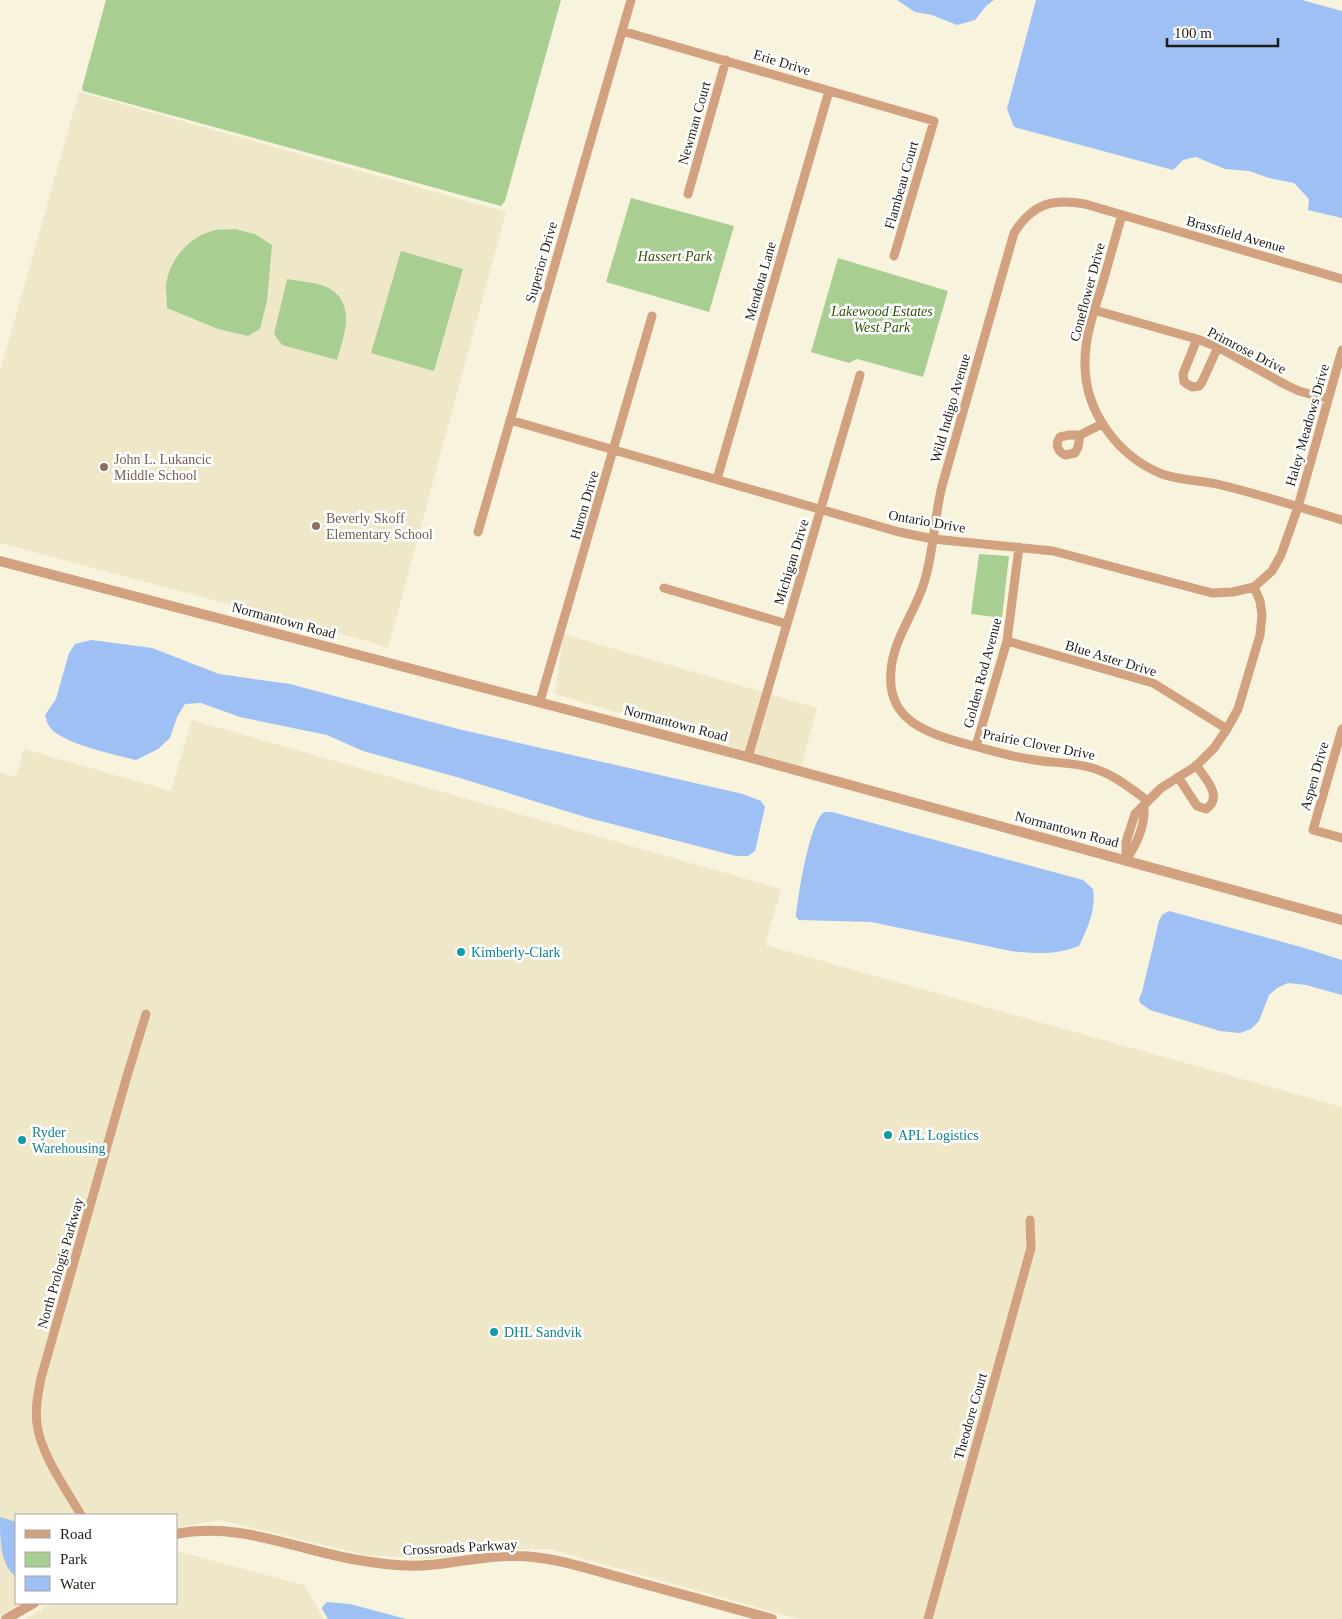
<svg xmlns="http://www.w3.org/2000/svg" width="1342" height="1619" viewBox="0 0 1342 1619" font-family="Georgia,serif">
  <rect width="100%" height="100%" fill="#f8f3dc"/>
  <path fill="#eee8c9" d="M79,92L506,212L388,648L363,640L0,543V372Z
    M563,634L817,708L801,767L555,694Z
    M192,720L781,889L765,945L1342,1107V1619H799L549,1549L492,1550L431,1559L366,1555L220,1520L176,1528V1515H16V1603H22L0,1616V772L16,777L24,749L171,791Z
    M176,1551L304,1585L324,1619H25L53,1603H176Z"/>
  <path fill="#a9ce91" d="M106,0H561L505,201L501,206L83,91L82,88Z
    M631,198L734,226L709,312L606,282Z
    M235,229L255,234L272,245L267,301L260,329L248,336L218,329L167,308C167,301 166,294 166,288C167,261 190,235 216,230C222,229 229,230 235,229Z
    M401,251L463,269L434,371L371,353Z
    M838,258L948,291L923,377L857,359L849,363L811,352Z
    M287,279C298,281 311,282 322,285C358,299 345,333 337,360L282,345L274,334Z
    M979,554L1009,556L1002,618L971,614Z"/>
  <path fill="#9ec0f4" d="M897,0H994L986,6L975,20L957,25L932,15L915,12Z
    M1036,0H1302L1342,11V218L1308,210L1309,199L1294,183L1269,178L1249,171L1225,169L1196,157L1183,160L1173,170L1014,127L1007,109Z
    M91,640L152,648L219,674L290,684L458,729L743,794L761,801L765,807L755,851L748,856H736L585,817L460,778L363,751L327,735L240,717L201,703L185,704L177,717L170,738L158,749L136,760C116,755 59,743 49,726C47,723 46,718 45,715L56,699L69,653L75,644Z
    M824,812H832L1083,880L1093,889C1096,910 1088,927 1079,946C1057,955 1035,954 1011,951L871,922L799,920L796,917C798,897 809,823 824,812Z
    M1169,911L1301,947L1342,960V995L1306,985L1288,983L1277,988L1269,995L1259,1021L1251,1029L1240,1033L1220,1031L1150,1010L1140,1003L1139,999L1142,992L1159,921L1162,915Z
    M0,1517L16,1522V1576C0,1567 0,1536 0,1517Z
    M327,1602L350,1604L406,1619H328L322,1609L323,1606Z"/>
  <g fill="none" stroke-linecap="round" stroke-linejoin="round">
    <path stroke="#d2a17f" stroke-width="9" d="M622,31L934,121L894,256
      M688,194L726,60
      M1122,215C1114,242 1107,269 1099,295C1092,317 1085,339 1085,362C1084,410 1117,456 1162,474C1181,481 1202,480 1221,485C1262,495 1302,508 1342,520
      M1094,310L1197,339L1218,347L1286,385L1299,391L1328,399
      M1197,339L1183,374L1184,382L1192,387L1199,386L1202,382L1218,347
      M510,420L899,532L933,539L1053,551L1212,593L1233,592L1254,587L1272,571L1281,555L1298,507L1342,350
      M1080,435L1078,447L1075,453L1065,455C1057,451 1055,444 1060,437L1069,435H1080L1102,424
      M717,479L829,91
      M478,532L631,0
      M664,588L787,624
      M1007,641L1153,683L1227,729
      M540,701L652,316
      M1342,729L1313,830L1342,838
      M976,746L1007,641L1019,547
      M748,757L860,375
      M1178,777L1197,806L1206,809C1224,797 1205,778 1196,765
      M1148,801C1129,787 1112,773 1089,767C1070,762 1049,763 1029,759C1009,756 990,750 970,745C931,734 886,723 891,671C893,640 915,612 924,583C934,551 934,518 942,486L1014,233C1032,204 1052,198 1085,204L1342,279
      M1126,860V842L1135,814L1161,788L1196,766L1214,748L1227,729L1238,709L1260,635L1262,615L1260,601L1254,587
      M1126,860C1137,844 1145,827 1144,807
      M81,1515C66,1489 41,1455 37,1424C35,1408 38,1393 41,1378L127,1076L146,1014
      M928,1619L1031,1248L1030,1220"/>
    <path stroke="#d2a17f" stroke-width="10" d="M0,561L748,757L1342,920
      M176,1534C240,1521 296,1550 358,1560C380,1564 406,1567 429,1565C458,1563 486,1555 515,1556C550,1556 582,1567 615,1576C667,1590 720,1605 772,1619
      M6,1619L34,1603"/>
  </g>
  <g fill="#8d6e63" stroke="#fff" stroke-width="2">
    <circle cx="104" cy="467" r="5"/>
    <circle cx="316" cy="526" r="5"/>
  </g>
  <g fill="#0f9aa8" stroke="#fff" stroke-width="2">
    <circle cx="461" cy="952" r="5"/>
    <circle cx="888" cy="1135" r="5"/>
    <circle cx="22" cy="1140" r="5"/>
    <circle cx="494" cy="1332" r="5"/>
  </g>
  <g text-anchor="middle" stroke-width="5" stroke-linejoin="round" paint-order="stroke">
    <g font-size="14" fill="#1f1d14" stroke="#fff">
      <text transform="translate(782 62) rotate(17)" y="5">Erie Drive</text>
      <text transform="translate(694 123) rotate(-74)" y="5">Newman Court</text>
      <text transform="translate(901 185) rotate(-74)" y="5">Flambeau Court</text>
      <text transform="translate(1236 234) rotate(16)" y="5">Brassfield Avenue</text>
      <text transform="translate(541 262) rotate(-74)" y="5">Superior Drive</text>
      <text transform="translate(760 281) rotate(-74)" y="5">Mendota Lane</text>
      <text transform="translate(1087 292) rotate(-75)" y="5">Coneflower Drive</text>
      <text transform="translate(1247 350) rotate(27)" y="5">Primrose Drive</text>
      <text transform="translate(950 408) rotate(-74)" y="5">Wild Indigo Avenue</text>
      <text transform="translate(1307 425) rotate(-74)" y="5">Haley Meadows Drive</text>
      <text transform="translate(584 505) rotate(-74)" y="5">Huron Drive</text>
      <text transform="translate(927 521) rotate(10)" y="5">Ontario Drive</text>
      <text transform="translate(791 562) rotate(-73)" y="5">Michigan Drive</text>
      <text transform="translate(284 620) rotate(15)" y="5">Normantown Road</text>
      <text transform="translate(1111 658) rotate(17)" y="5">Blue Aster Drive</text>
      <text transform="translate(982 673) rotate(-75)" y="5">Golden Rod Avenue</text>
      <text transform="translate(676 723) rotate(15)" y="5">Normantown Road</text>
      <text transform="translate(1039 744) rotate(11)" y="5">Prairie Clover Drive</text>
      <text transform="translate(1314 776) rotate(-74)" y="5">Aspen Drive</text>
      <text transform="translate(1067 829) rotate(15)" y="5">Normantown Road</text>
      <text transform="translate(60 1263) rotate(-74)" y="5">North Prologis Parkway</text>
      <text transform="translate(970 1416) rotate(-74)" y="5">Theodore Court</text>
      <text transform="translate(460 1547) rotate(-3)" y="5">Crossroads Parkway</text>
    </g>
    <g font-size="14" font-style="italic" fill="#2d5207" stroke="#fff">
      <text x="675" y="261">Hassert Park</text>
      <text x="882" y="316">Lakewood Estates<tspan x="882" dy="16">West Park</tspan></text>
    </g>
    <g font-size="14" fill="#785e54" stroke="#fff" text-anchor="start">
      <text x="114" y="464">John L. Lukancic<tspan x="114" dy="16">Middle School</tspan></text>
      <text x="326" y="523">Beverly Skoff<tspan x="326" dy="16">Elementary School</tspan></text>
    </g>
    <g font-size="14" fill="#0d838f" stroke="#fff" text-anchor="start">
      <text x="471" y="957">Kimberly-Clark</text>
      <text x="32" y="1137">Ryder<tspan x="32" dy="16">Warehousing</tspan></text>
      <text x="898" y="1140">APL Logistics</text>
      <text x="504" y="1337">DHL Sandvik</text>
    </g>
  </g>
  <rect x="15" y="1514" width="162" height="90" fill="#ffffff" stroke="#a5a5a1"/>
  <rect x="25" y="1530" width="25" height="8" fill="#d2a17f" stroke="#a5a5a1"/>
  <text x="60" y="1539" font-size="15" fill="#1f1d14">Road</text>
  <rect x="25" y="1552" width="25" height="15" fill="#a9ce91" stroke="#a5a5a1"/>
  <text x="60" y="1564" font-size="15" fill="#1f1d14">Park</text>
  <rect x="25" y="1576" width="25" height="15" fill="#9ec0f4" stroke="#a5a5a1"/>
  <text x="60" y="1589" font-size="15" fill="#1f1d14">Water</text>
  <path d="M1167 38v8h111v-8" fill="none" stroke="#1f1d14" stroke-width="2.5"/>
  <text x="1174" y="38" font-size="15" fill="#1f1d14" stroke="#ffffff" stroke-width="4" paint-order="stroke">100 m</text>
</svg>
